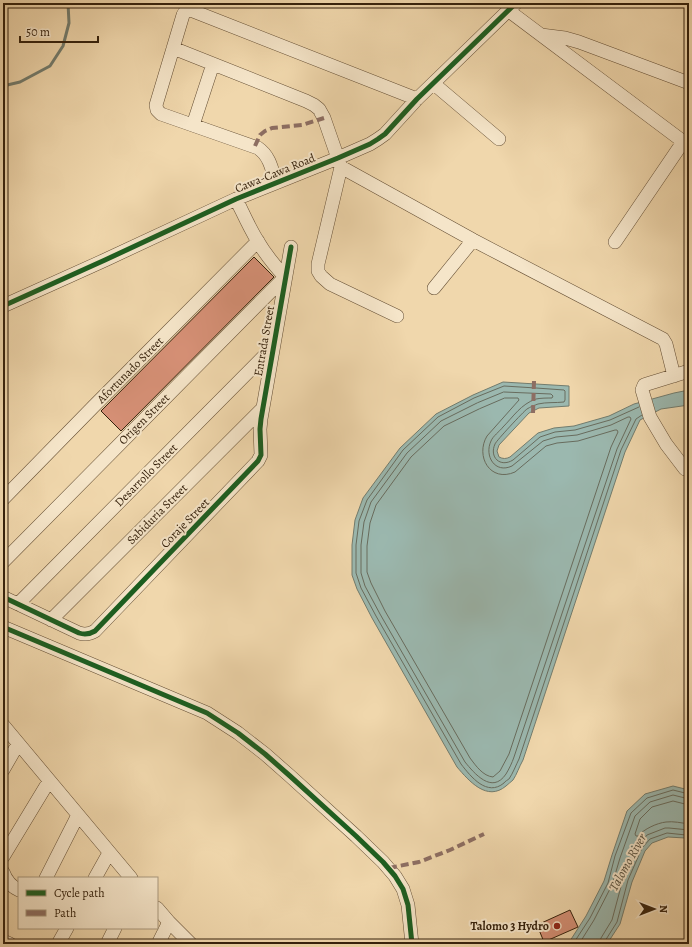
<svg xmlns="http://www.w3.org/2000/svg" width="692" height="947" viewBox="0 0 692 947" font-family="Alegreya,serif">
  <rect width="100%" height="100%" fill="#f0d7ac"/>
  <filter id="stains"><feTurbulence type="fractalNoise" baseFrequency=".005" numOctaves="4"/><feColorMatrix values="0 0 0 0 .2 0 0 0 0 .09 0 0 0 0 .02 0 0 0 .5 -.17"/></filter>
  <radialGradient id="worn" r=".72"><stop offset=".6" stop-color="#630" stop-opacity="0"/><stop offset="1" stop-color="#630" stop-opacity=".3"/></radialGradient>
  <path fill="#9bb8af" stroke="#727c6e" d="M503,382L569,386V406L539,408L529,413L499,445L497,451L499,457C503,459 506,459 510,457L538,433L554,428L574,426L609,416L634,404L674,393L689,390V405L661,409L640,420L625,452L523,760C519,767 517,774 513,780C511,782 508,784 506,786C487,802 469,781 457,767L372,618L357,589L352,575V545L355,520L363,498L400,448L436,414L473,395Z
    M673,786L689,790V840L685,838L668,837L652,843L645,851L632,882L620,924L607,944H568L586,916L604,881L612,855L627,811L645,794Z"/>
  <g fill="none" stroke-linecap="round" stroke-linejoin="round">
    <path stroke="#686c5e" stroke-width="1" d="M504,392L551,394L553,396L552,398C547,398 541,398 536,399C521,404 513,417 503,427C499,432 493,436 491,441C484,456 495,474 512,466L543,441L556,437L577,435L611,425L628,417H630L631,419L617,449L514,757C512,763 509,769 506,774C492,795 474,773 465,762L380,614L365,586L361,573V545L364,522L371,502L407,453L441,421L477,403Z
      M505,398H518L519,400L487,436C475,456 490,483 515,472L546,446L557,443L578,441L615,430H617L618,432L611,447L509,754L500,771L493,777C483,776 476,766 470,758L385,611L371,583L367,572V546L370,523L376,505L411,457L444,426L479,409Z
      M639,407L610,420L575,430L555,432L540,437L513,460C500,468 489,457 495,444C496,441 524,411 527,409C530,407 535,405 538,404C546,402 556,403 564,402L565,400V391L564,390L536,388L504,386L474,398L438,417L403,450L367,500L359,521L356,545V573L361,588L376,616L461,764C471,777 487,797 504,783C504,782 509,779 509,779C513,773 516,765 519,759L621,450L636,419L642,415
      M689,805L673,801L652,807L640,819L635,834L636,836H638C644,829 657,823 666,822C673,821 682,823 689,824
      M573,944L590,918L608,883L615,856L631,813L647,798L673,790L689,794
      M579,944L594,920L612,885L620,858L635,816L650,802L673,795L689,799
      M599,944L601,938L612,920L623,879L639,845L647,835L665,828H669L689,830
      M604,944L605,941L617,922L628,880L642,848L650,839L667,833L686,835L689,836"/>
    <path stroke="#727c6e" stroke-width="3" d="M3,86L20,82L50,66L63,46L69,23L68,3"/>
  </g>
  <path fill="#d69076" stroke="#35210c" d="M254,257L274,277L121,431L101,411Z
    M570,910L578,927L544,942L537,925Z"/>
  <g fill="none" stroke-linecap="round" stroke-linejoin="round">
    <defs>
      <path id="minor" d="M509,11L689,146
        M541,35L565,38L579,42L689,83
        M173,48L306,101L314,105L319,109L324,118L341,167L318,264V271L321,276L330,284L397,316
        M434,84L499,139
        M193,125L213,64
        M341,167L473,240L663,339L666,344L674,376
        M276,183C272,170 270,156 258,148L161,114L157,110L156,105L183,15C185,10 188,10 193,11L417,99
        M236,199C243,213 249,227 257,240C265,254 275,266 285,277
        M615,242L683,142
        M434,288L473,240
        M3,306L105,260L236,199L338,158L370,144L378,139L385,134L417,99L516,3
        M685,469L666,444L650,417L642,390L644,385L647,384L689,371
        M3,499L93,407L258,241
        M3,562L285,277
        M3,597L79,633C85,635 90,634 95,631L258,461L261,455L260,429L261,419L291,247
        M18,604L273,347
        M51,620L263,408
        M3,627L207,713L238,733L265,754L290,776L356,836L383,862L395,876L403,889L408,905L412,944
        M3,725L131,878
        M3,770L18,744
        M3,857L49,781
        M3,872C6,880 10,886 19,890
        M46,878L78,815
        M95,878L109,853
        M157,908L169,922L191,944
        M3,941L10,944
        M58,944L67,928
        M107,944L115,928
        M158,944L169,922"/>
    </defs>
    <use href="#minor" stroke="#644e34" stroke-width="14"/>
    <use href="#minor" stroke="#f5e5c9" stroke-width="13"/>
    <path stroke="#8d6e63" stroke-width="4" stroke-dasharray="8 4" stroke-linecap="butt" d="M255,146L260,135L265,131L272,128L302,125L324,118
      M533,413L534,381
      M389,868L419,862L450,850L484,834"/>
    <defs>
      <path id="cycleway" d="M3,306L105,260L236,199L338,158L370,144L378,139L385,134L417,99L516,3
        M3,597L79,633C85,635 90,634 95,631L258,461L261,455L260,429L261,419L291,247
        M3,627L207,713L238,733L265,754L290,776L356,836L383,862L395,876L403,889L408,905L412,944"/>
    </defs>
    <use href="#cycleway" stroke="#f5e5c9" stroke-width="8"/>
    <use href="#cycleway" stroke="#1b5e20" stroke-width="5"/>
  </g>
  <circle fill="#8f2418" stroke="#f5e5c9" stroke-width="1.5" cx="557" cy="926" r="4"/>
  <g text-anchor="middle" stroke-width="4" stroke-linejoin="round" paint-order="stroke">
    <g font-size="12" fill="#35210c" stroke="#f5e5c9">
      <text transform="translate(275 173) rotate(-22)" y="4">Cawa-Cawa Road</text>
      <text transform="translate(264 341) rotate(-80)" y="4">Entrada Street</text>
      <text transform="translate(130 370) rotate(-45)" y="4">Afortunado Street</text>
      <text transform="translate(144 419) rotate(-45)" y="4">Origen Street</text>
      <text transform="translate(146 475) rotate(-45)" y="4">Desarrollo Street</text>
      <text transform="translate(157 514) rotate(-45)" y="4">Sabiduria Street</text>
      <text transform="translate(185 523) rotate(-46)" y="4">Coraje Street</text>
    </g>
    <g font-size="12" font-weight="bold" fill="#35210c" stroke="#f5e5c9" text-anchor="end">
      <text x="549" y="930">Talomo 3 Hydro</text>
    </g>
    <g font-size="13" font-style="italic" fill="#544e3d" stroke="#f5e5c9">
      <text transform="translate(627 862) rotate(-61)" y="5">Talomo River</text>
    </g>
  </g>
  <rect width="692" height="947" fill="none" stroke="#f0d7ac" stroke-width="16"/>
  <rect x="4" y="4" width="684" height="939" fill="none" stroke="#35210c" stroke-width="2"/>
  <rect x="8" y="8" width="676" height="931" fill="none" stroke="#35210c"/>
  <rect x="18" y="877" width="140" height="52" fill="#f5e5c9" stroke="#a8977d"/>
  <rect x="26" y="890" width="20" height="6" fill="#1b5e20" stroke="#a8977d"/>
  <text x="54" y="897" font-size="12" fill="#35210c">Cycle path</text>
  <rect x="26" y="910" width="20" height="6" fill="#8d6e63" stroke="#a8977d"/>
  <text x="54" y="917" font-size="12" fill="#35210c">Path</text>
  <g transform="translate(654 909) rotate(90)" stroke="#f5e5c9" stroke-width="3" paint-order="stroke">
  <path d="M0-3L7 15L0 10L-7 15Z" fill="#35210c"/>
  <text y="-6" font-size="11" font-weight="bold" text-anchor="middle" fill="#35210c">N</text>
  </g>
  <path d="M20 36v6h78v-6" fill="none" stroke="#35210c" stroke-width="2"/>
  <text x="26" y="36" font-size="12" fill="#35210c" stroke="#f5e5c9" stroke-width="3" paint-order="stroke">50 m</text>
  <rect width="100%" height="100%" filter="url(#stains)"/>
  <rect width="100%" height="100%" fill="url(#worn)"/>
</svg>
